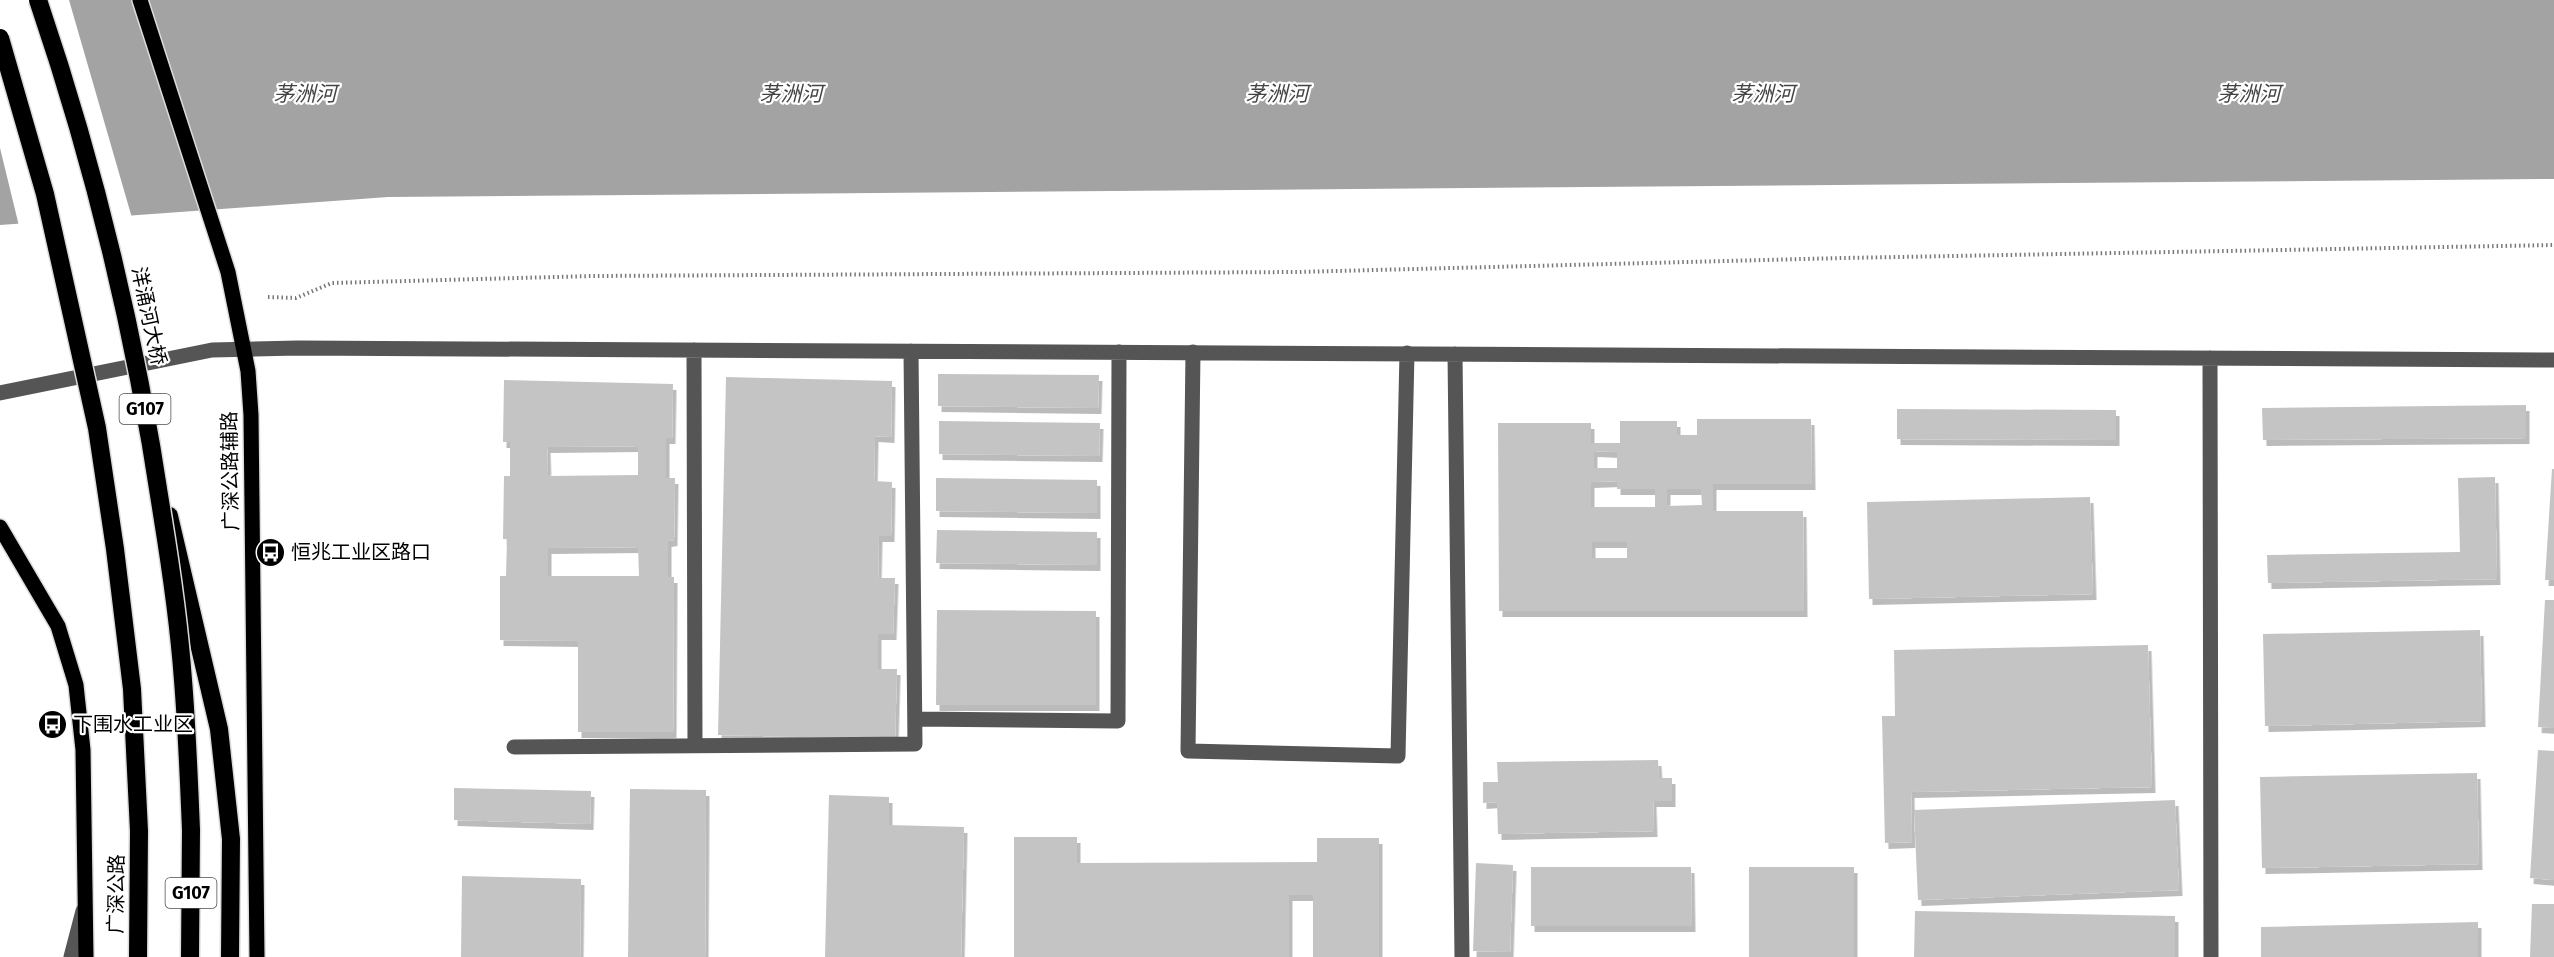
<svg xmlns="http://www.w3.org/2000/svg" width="2554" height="957" viewBox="0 0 2554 957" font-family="'Fira Sans','Noto Sans SC',sans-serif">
  <defs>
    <filter id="shadow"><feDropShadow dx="3.5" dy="6" stdDeviation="0" flood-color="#0004"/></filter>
  </defs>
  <rect width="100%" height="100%" fill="#fff"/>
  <path fill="#a3a3a3" d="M0,0H2554V179L388,197L0,225Z"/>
  <path fill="#fff" d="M0,0H69L132,218L19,226L0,148Z"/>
  <path fill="#c4c4c4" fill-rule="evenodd" filter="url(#shadow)" d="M938,374L1099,375L1098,408L938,406Z
    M726,377L892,381L891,437L875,436L874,481L892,482L891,536H879L878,578H895L893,634H878V669H897L895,739L718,735Z
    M504,380L673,384L672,438H666V478H675L674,540L668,541V577H674L673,732H578V641L500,640V576H506L507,539H503L504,476H510V442H503ZM638,446V475L548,476L547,447ZM638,547L639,576H548V548Z
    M2526,405V438L2263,440L2262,408Z
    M1897,409L2116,410V440L1897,439Z
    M1697,419H1811L1812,484H1713V511H1803L1804,611H1499L1498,423H1591V443H1620V421H1677V435H1697ZM1594,451L1617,452V468H1594ZM1617,481V489H1655V507H1591V482ZM1667,489H1701L1702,505L1667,506ZM1592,542H1627V558H1592Z
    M939,421L1100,423L1099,456L939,454Z
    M2552,469H2554V580H2545Z
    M2495,477L2497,579L2268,583L2267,555L2460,552L2458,478Z
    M936,478L1097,480V513L936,511Z
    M2090,497L2093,594L1869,599L1867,502Z
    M937,530L1097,532V565L936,563Z
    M2545,600H2554V728L2538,727Z
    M937,610L1096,611V705H936Z
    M2480,630L2482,721L2265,726L2263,634Z
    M2148,645L2152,787L1911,792L1912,842L1885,843L1882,716H1895L1894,650Z
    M2538,750L2554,751V880L2530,878Z
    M1658,760L1659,778H1672V801H1653L1654,831L1498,834L1497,802L1483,803V782H1498L1497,762Z
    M2477,773L2479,864L2262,868L2260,777Z
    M454,788L591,791L590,824L454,820Z
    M630,789L706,790L705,957H628Z
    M829,795L889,797V825L964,827L961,957H825Z
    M2175,800L2179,890L1918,900L1914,810Z
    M1014,837H1077V863L1317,862V838H1379V957H1313V895H1289V957H1014Z
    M1476,863L1513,865L1510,952L1473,951Z
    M1531,867H1691L1692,926H1531Z
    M1749,867H1854V957H1749Z
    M462,876L581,879L580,957H461Z
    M2532,904H2554V957H2530Z
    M1915,911L2175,916V957H1914Z
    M2478,922V957H2261V927Z"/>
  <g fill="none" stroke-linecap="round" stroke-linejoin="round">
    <defs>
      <path id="major" d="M140,0L228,272L248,371L251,415L257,957
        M0,527L58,626L76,685L83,750L86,957"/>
      <path id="highway" d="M169,516L219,729L231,839L230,957
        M138,957L139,831
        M190,957L191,830"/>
    </defs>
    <use href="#major" stroke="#dbdbdb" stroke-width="18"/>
    <use href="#highway" stroke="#dbdbdb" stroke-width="21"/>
    <path stroke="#777" stroke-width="4" stroke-dasharray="1.5 3" stroke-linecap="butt" d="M268,297L296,298L332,283L592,276L1297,272L1843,258L2554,245"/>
    <path stroke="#555" stroke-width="15" d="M694,350L695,745
      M1193,352L1188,751L1398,756L1407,353
      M1455,354L1462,957
      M2210,358L2211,957
      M0,393L212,350L298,348L2554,360
      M915,719L1118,721L1119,352
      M514,747L915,744L911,351
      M71,957L83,911"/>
    <use href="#major" stroke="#000" stroke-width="15"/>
    <use href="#highway" stroke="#000" stroke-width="18"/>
    <defs>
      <path id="highway-bridge" d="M38,0C96,170 136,337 162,514C171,569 179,625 183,680C187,730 189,780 191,830
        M0,38L45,194L97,428L115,549L132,689L139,831"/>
    </defs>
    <use href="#highway-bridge" stroke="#dbdbdb" stroke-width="21" stroke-linecap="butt"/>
    <use href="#highway-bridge" stroke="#000" stroke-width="18"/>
  </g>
  <defs>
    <symbol id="bus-disc" viewBox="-11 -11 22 22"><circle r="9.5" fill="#000" stroke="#fff"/><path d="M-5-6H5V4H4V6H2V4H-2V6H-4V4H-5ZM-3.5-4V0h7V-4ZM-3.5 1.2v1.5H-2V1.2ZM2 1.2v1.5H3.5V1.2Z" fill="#fff"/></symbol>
  </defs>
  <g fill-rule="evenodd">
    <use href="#bus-disc" x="254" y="536" width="33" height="33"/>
    <use href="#bus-disc" x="36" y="708" width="33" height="33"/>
  </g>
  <g text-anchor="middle" stroke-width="4.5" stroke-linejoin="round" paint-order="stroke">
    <g fill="#fff" stroke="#4c4c4c" stroke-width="1.5">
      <rect x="119.5" y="394" width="51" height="30" rx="4.5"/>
      <rect x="165.5" y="878" width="51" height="30" rx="4.5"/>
    </g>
    <g font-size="18" font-weight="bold" fill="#000">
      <text x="145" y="415">G107</text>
      <text x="191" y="899">G107</text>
    </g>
    <g font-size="20" fill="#000" stroke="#fff">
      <text transform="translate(149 316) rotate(78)" y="7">洋涌河大桥</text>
      <text transform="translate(230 471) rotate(-91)" y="7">广深公路辅路</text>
      <text transform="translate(116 894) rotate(-89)" y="7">广深公路</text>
    </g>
    <g font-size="20" fill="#000" stroke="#fff" text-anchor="start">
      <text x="291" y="559">恒兆工业区路口</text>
      <text x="73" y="731">下围水工业区</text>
    </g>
    <g font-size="21" font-style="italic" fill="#444" stroke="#fff">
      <text x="305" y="101">茅洲河</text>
      <text x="791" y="101">茅洲河</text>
      <text x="1277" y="101">茅洲河</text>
      <text x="1763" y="101">茅洲河</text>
      <text x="2249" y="101">茅洲河</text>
    </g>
  </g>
</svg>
